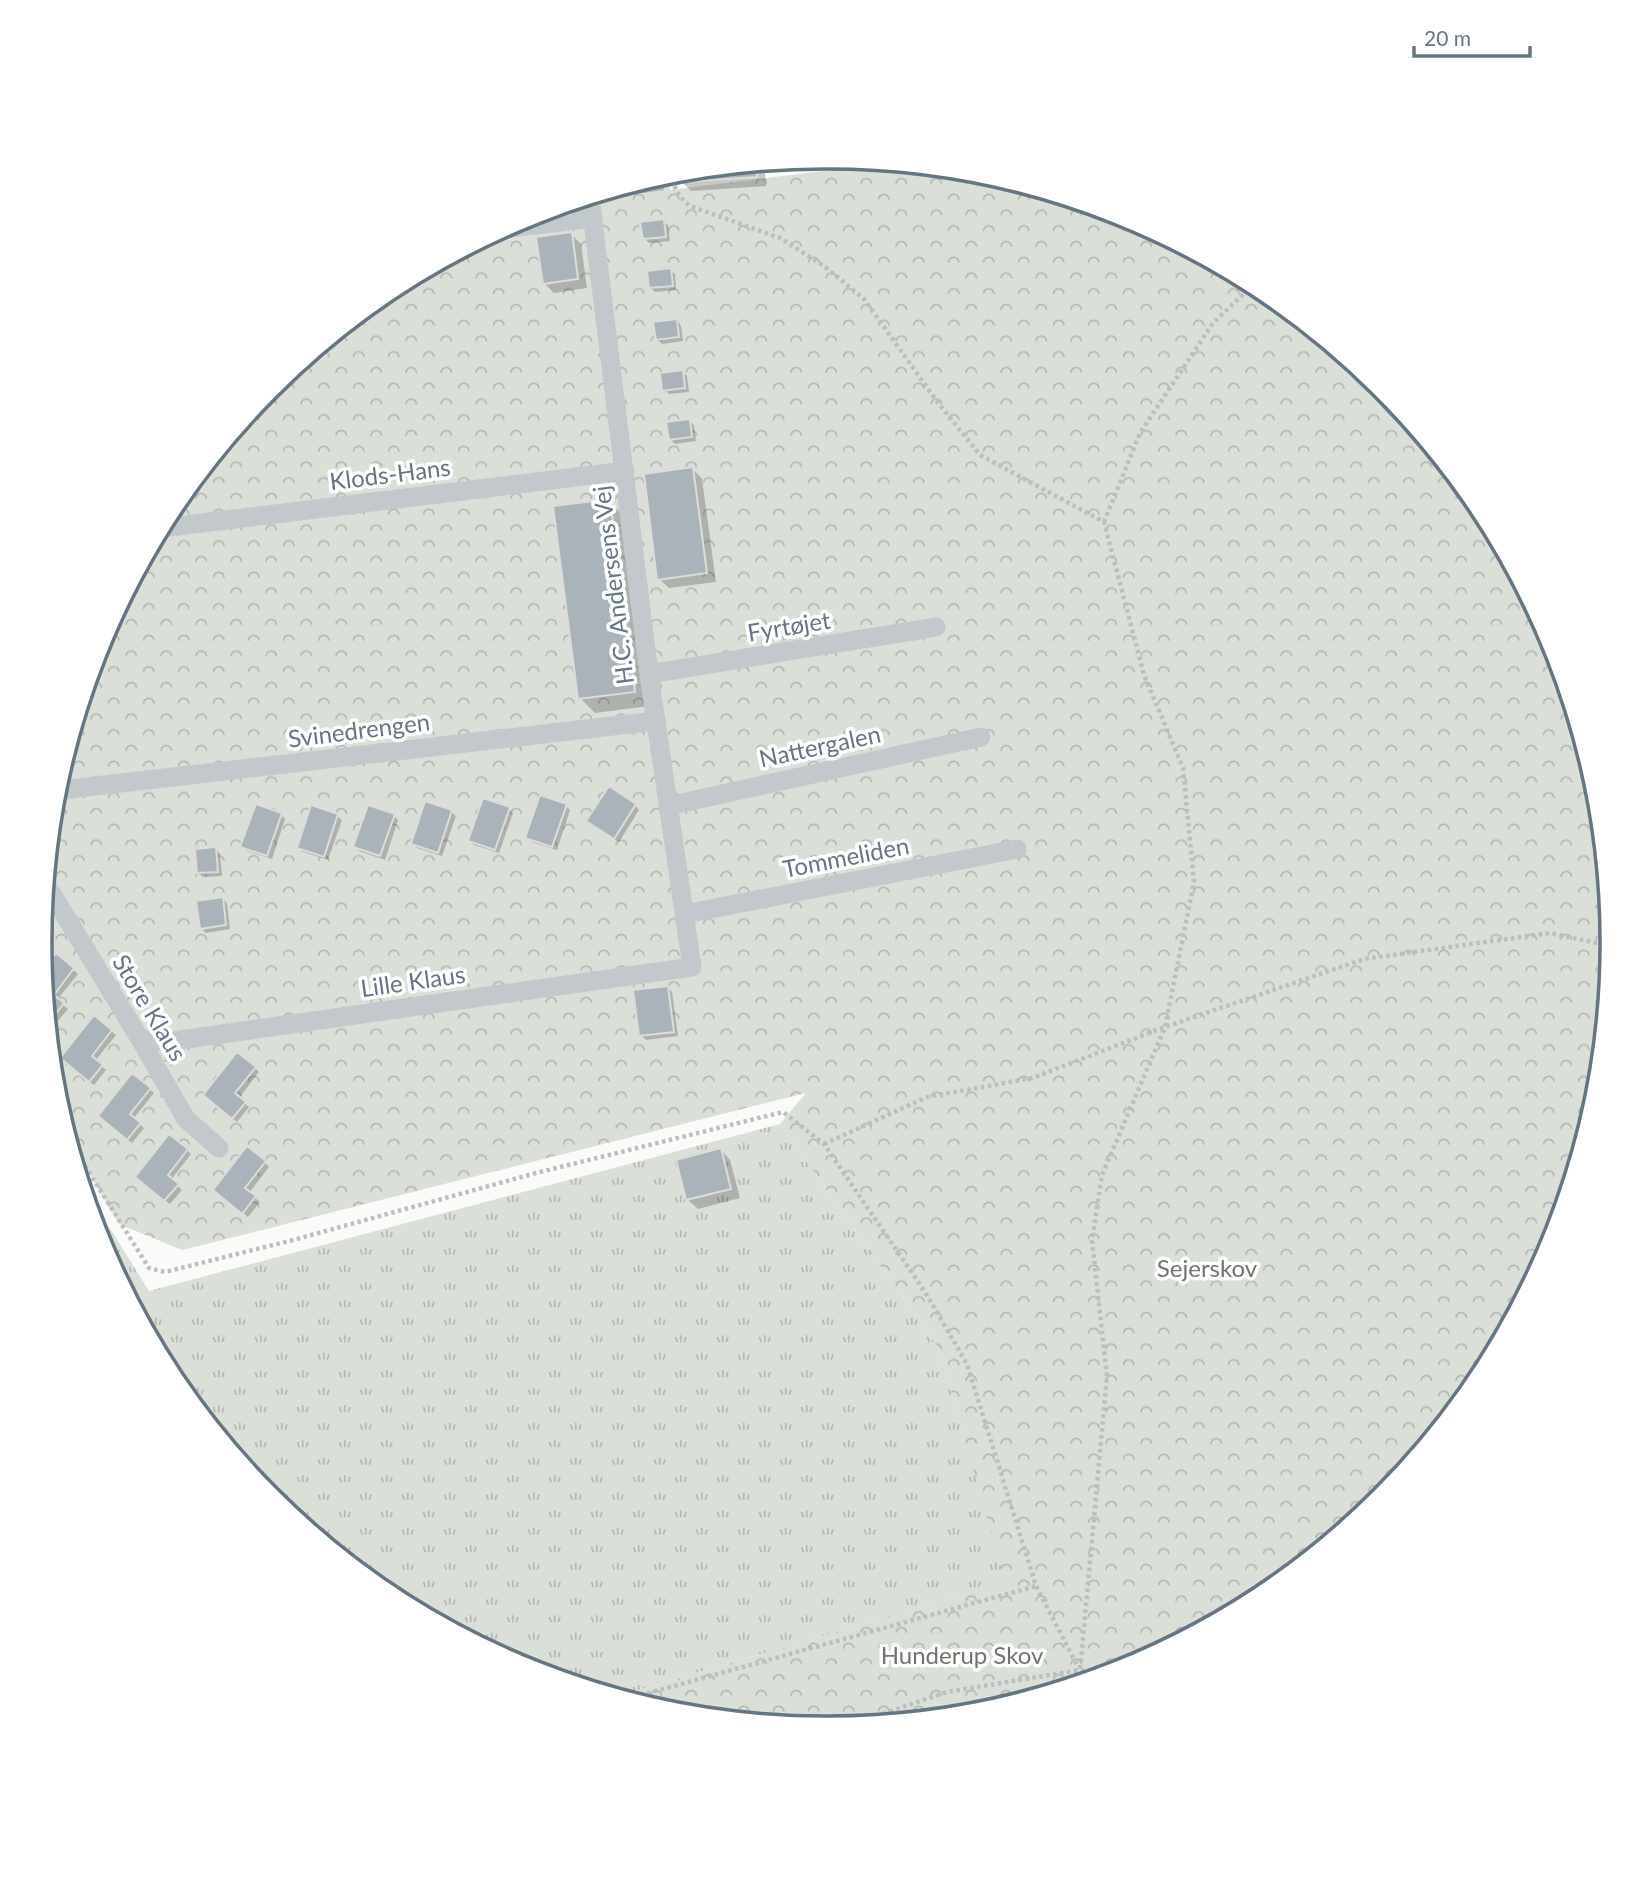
<svg xmlns="http://www.w3.org/2000/svg" width="1652" height="1884" viewBox="0 0 1652 1884" font-family="Lato,sans-serif">
  <defs>
    <pattern id="grass-tufts" width="24" height="20" patternUnits="userSpaceOnUse" patternTransform="scale(1.75)"><rect width="24" height="20" fill="#dadfd7"/><path d="M3 7l-1-3M5 7V3M7 7l1-3M15 17l-1-3M17 17v-4M19 17l1-3" fill="none" stroke="#b4b9b4"/></pattern>
    <pattern id="forest-crowns" width="20" height="18" patternUnits="userSpaceOnUse" patternTransform="scale(1.75)"><rect width="20" height="18" fill="#dadfd7"/><path d="M2 6a3 3 0 1 1 6 0M12 15a3 3 0 1 1 6 0" fill="none" stroke="#b4b9b4"/></pattern>
  </defs>
  <rect width="100%" height="100%" fill="#fafaf8"/>
  <path fill="url(#grass-tufts)" d="M780,1124L939,1349L1006,1582L618,1696L525,1668L389,1595L270,1497L172,1378L100,1242L83,1185L149,1291Z"/>
  <path fill="url(#forest-crowns)" d="M914,165L980,171L1127,216L1263,289L1382,387L1480,506L1552,642L1597,789L1612,942L1597,1096L1552,1243L1479,1379L1381,1498L1262,1596L1126,1668L979,1713L826,1728L672,1713L618,1696L1005,1582L939,1349L780,1124L806,1093L182,1250L119,1224L67,1135L55,1095L40,942L55,788L100,641L173,505L271,386L390,288L526,216L667,173L670,190L855,167Z"/>
  <path fill="#0003" d="M764,162L766,186L691,191L681,181L680,171Z
    M662,175L664,190L643,193L639,189L638,182Z
    M663,221L668,225L670,241L649,243L645,239Z
    M571,234L581,244L587,288L554,293L544,283Z
    M670,270L675,274L676,290L655,292L651,288Z
    M676,321L681,326L683,341L662,344L657,339Z
    M683,372L687,376L689,392L669,394L664,390Z
    M689,421L694,425L696,441L675,444L670,439Z
    M693,469L702,479L716,582L669,588L659,579Z
    M609,501L624,516L649,706L595,713L580,698Z
    M635,805L639,810L619,842L592,825Z
    M566,806L570,810L557,850L532,842L527,837Z
    M509,809L513,813L499,853L474,845L470,840Z
    M451,812L456,816L442,856L417,848L413,843Z
    M281,815L285,819L272,859L247,851L242,846Z
    M337,816L342,820L328,860L303,852L299,847Z
    M394,816L398,820L385,860L359,851L355,847Z
    M216,849L220,854L222,876L203,877L198,873Z
    M222,899L227,903L230,929L206,933L201,928Z
    M56,956L78,974L57,1000L68,1009L56,1023L48,1016L43,972Z
    M668,988L672,992L678,1036L646,1040L641,1035Z
    M94,1018L116,1035L95,1061L106,1070L94,1085L66,1063Z
    M255,1068L259,1072L239,1098L249,1107L237,1122L209,1100Z
    M149,1089L154,1093L133,1119L144,1128L132,1143L104,1121Z
    M187,1150L191,1154L171,1180L182,1190L170,1204L142,1182Z
    M721,1150L730,1160L740,1198L698,1209L688,1200L678,1161Z
    M265,1163L269,1167L249,1193L260,1202L248,1217L220,1194Z"/>
  <path fill="#aab3b9" stroke="#dcdcda" stroke-width="2" d="M756,163L757,177L680,182L679,171Z
    M659,176L660,186L637,189L636,182Z
    M664,219L666,237L643,239L640,222Z
    M572,232L578,279L543,284L536,237Z
    M671,268L673,286L649,288L647,271Z
    M677,319L679,337L656,340L653,322Z
    M683,370L685,388L662,391L660,373Z
    M690,419L692,437L669,440L666,422Z
    M693,467L707,573L657,580L644,474Z
    M610,499L635,692L578,699L553,506Z
    M609,786L636,804L614,839L586,821Z
    M540,795L567,804L552,847L525,838Z
    M483,798L510,807L495,850L468,841Z
    M425,801L452,810L438,853L411,844Z
    M256,804L282,813L267,856L240,847Z
    M311,805L338,814L324,857L297,848Z
    M368,805L395,814L380,856L353,847Z
    M216,847L218,872L197,873L195,849Z
    M223,897L226,925L200,929L196,901Z
    M56,953L74,968L54,995L64,1003L51,1020L48,1018L43,970Z
    M668,986L674,1032L639,1036L633,990Z
    M94,1015L112,1030L92,1056L103,1065L89,1082L60,1058Z
    M237,1052L256,1067L235,1093L246,1102L232,1119L203,1095Z
    M132,1073L151,1088L130,1114L141,1123L127,1140L98,1116Z
    M169,1134L188,1149L168,1175L179,1184L164,1201L135,1177Z
    M247,1146L266,1161L245,1188L256,1196L242,1214L213,1190Z
    M721,1148L731,1189L686,1200L676,1160Z"/>
  <g fill="none" stroke-linecap="round" stroke-linejoin="round">
    <path stroke="#bbbfc2" stroke-width="4.5" stroke-dasharray="3.5 3.5" stroke-linecap="butt" d="M672,172C673,188 678,196 690,206L780,238L824,266L864,299L936,400L980,455L1104,522L1144,675L1183,768L1194,882L1165,1027L1102,1175L1092,1241L1107,1376L1079,1682
      M1104,522L1140,433L1213,323L1254,284
      M70,1142L149,1268L165,1272L293,1240L536,1173L783,1112L824,1144L925,1292L967,1364L1036,1586L1079,1669
      M824,1144L927,1097L1032,1078L1165,1027L1364,959L1550,933L1611,946
      M627,1699L1036,1586
      M850,1725L947,1692L1080,1670L1107,1674"/>
    <path stroke="#c3c8cc" stroke-width="19" d="M501,229L593,218
      M161,528L625,471
      M649,674L936,627
      M69,789L656,721
      M668,806L981,737
      M46,884L140,1039L186,1119L219,1148
      M685,914L1017,849
      M140,1039L166,1042L692,967L649,674L590,197"/>
  </g>
  <g text-anchor="middle" stroke-width="7" stroke-linejoin="round" paint-order="stroke">
    <g font-size="24" fill="#657683" stroke="#fff">
      <text transform="translate(390 475) rotate(-7)" y="8">Klods-Hans</text>
      <text transform="translate(614 585) rotate(-97)" y="8">H.C. Andersens Vej</text>
      <text transform="translate(789 627) rotate(-9)" y="8">Fyrtøjet</text>
      <text transform="translate(359 731) rotate(-7)" y="8">Svinedrengen</text>
      <text transform="translate(820 747) rotate(-12)" y="8">Nattergalen</text>
      <text transform="translate(846 858) rotate(-11)" y="8">Tommeliden</text>
      <text transform="translate(413 982) rotate(-8)" y="8">Lille Klaus</text>
      <text transform="translate(149 1008) rotate(59)" y="8">Store Klaus</text>
    </g>
    <g font-size="24" fill="#687a64" stroke="#fff">
      <text x="1207" y="1277">Sejerskov</text>
      <text x="962" y="1664">Hunderup Skov</text>
    </g>
  </g>
  <path d="M0 0H1652V1884H0ZM825 169H827A773 773 0 0 1 1600 942V943A773 773 0 0 1 827 1716H825A773 773 0 0 1 52 943V942A773 773 0 0 1 825 169Z" fill="#fff" fill-rule="evenodd"/>
  <path fill="none" stroke="#657683" stroke-width="3.5" d="M825 169H827A773 773 0 0 1 1600 942V943A773 773 0 0 1 827 1716H825A773 773 0 0 1 52 943V942A773 773 0 0 1 825 169Z"/>
  <path d="M1414 46v10h116v-10" fill="none" stroke="#657683" stroke-width="3.5"/>
  <text x="1424" y="46" font-size="21" fill="#657683" stroke="#ffffff" stroke-width="5" paint-order="stroke">20 m</text>
</svg>
